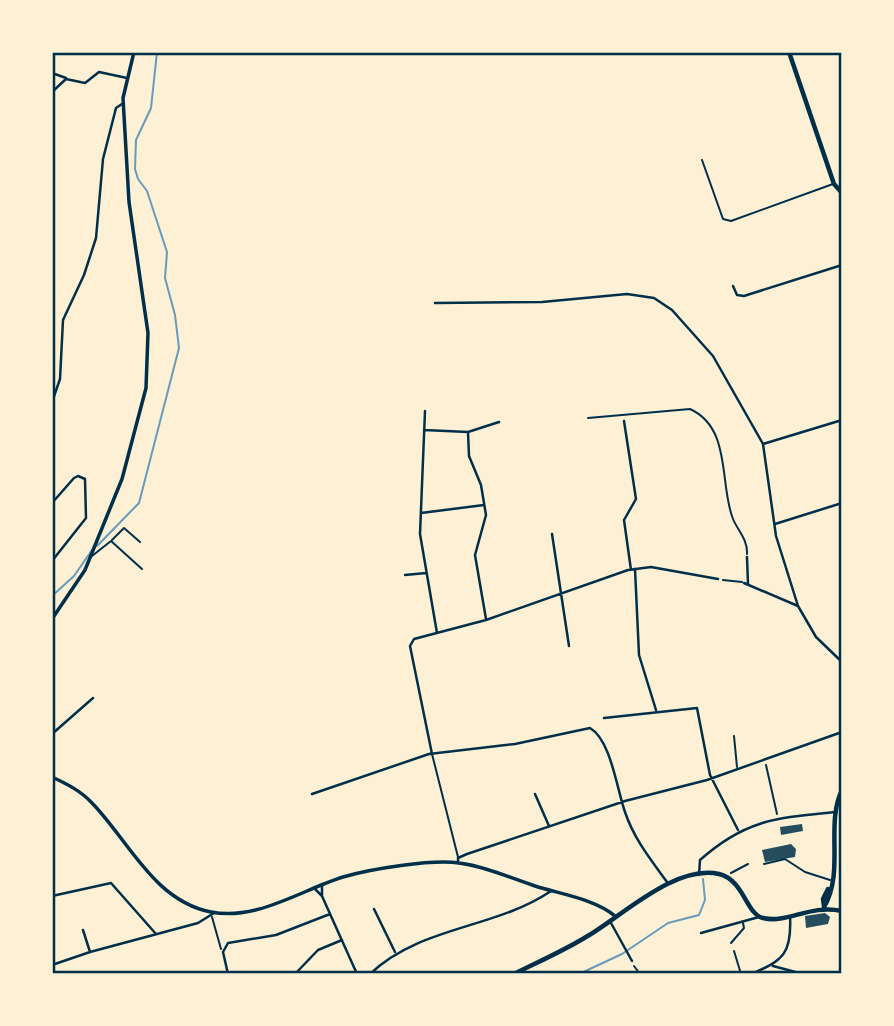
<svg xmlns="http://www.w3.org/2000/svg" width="894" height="1026" viewBox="0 0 894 1026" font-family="'Space Grotesk',sans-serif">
  <rect width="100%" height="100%" fill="#fdf0d5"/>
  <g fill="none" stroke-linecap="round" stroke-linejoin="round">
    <path stroke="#669bbc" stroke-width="2" d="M97,546L139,503L179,348L175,315L165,278L167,252L147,191L138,179L135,169L136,140L151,108L157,52
      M52,596L74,576L92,550
      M840,816H842
      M579,974L622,954L668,923L699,915L705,900L703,879"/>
  </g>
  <path fill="#264d5e" d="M802,824L803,831L781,835L780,827Z
    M791,844L796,849L795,857L765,862L762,850Z
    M825,913L830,917L828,924L806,928L805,916Z"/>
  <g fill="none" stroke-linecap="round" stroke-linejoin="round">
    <path stroke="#003049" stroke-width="2" d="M588,418L690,409C732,428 719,484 733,519C738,531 748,540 747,554
      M723,580L742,582
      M766,765L777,814
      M731,873L748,864
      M212,917L221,949
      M634,966L640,974"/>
    <path stroke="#003049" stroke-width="2" d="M702,160L723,219L731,221L833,184
      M112,540L124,528L140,542
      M92,556L111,541L142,569
      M734,736L737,767
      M432,754L458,857
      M764,864L785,859L805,872L830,880
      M731,943L744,928L743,923
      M734,951L741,974"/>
    <path stroke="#003049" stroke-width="2.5" d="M52,73L66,78
      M52,92L66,79L85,83L99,72L127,78
      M733,286L737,295L744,296L842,265
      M435,303L542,302L627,294L654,298L672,310L713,356L763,444L776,536L798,606L816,637L842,662
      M52,402L60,379L63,320L84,275L96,238L103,159L116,108L122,104
      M425,411L420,534L437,633
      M624,421L636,499L624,520L631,570
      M424,430L468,432L499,422
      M468,432L469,456L481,485L486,515L475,555L486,619
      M763,444L842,420
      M52,503L74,478L78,476L85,479L86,518L52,561
      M421,513L484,505
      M775,524L842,503
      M552,534L569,646
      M747,557L748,584
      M635,569L639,655L656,710
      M405,575L426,573
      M744,583L798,606
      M604,718L697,708L710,775L738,830
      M52,734L93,698
      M432,754L410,646L414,639L486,620L628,570L651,567L718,579
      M312,794L429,754L515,744L590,728C611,740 617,790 625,812C634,839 651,860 667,882
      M535,794L549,826
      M458,863V858L467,854L625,801L707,780L842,732
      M699,875L700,860C746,819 777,818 835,812
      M314,888L322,896V885
      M52,896L111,883L156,934
      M322,896L357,974
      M374,909L395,952
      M611,923L632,961
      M83,930L90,952
      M701,933L759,917
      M52,965L90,952L198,923L214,913
      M773,966L803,974
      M228,974L223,952L228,943L276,935L330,914
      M295,974L318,950L342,940
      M370,974C420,926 495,929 551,891
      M751,974C784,961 792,952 790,916"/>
    <path stroke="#003049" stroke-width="3.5" d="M52,619L85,570L122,479L146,388L148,333L129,202L123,98L134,52
      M52,777C67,784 81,791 92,803C129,841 154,901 211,912C257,921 301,890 343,877C370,869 432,859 459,863C484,866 511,878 535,886C560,894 595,899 615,916"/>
    <path stroke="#003049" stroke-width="4.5" d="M789,52L834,184L842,193
      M824,906L823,899L828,889
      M824,907C845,872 825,824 842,790
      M514,974C538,962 563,951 586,937C621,917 675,864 719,874C744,880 746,914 763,918C788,924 809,904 842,911"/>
  </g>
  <rect width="894" height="1026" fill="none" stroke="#fdf0d5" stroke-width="108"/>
  <rect x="54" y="54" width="786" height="918" fill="none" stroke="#003049" stroke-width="2.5"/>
</svg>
